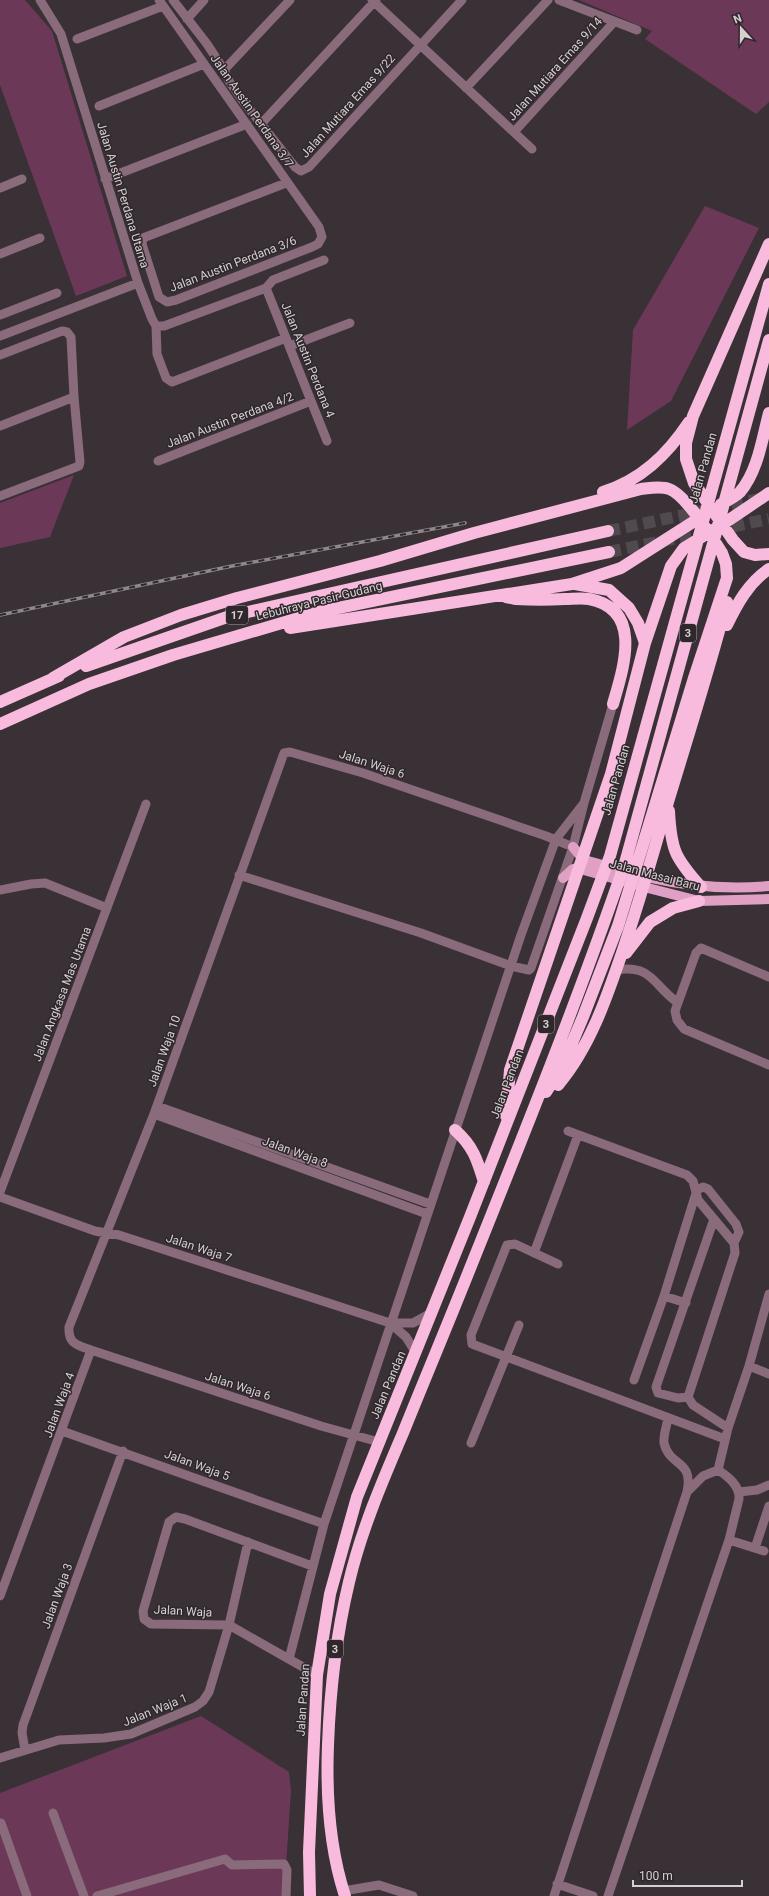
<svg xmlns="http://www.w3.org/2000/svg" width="769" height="1896" viewBox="0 0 769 1896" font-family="Roboto,sans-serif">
  <rect width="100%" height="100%" fill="#393135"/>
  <path fill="#6c3858" d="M0,0H25L52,31L127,276L76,296L0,85Z
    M579,0H769V102L756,114L645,39L652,31Z
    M705,206L759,228L671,401L627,430L633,330Z
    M74,475L50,537L0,548V503Z
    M201,1716L289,1772L291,1791L284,1896H0V1793Z"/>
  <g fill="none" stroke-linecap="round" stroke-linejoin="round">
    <path stroke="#50494d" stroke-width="12" stroke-dasharray="12 6" stroke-linecap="butt" d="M608,531L759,499
      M609,552L769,519"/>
    <path stroke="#8a6b7c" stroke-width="9" d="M40,0L61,34L138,283L152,319L156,326
      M159,0L319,227L322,237L318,244L312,247L176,300L167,302L159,297L142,244L143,238L286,183
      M173,0L207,44L224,70L229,81L243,101L295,167L301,171L309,167L462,0
      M372,0L532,149
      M559,0L637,30
      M187,19L204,0
      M77,39L163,6
      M224,70L290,0
      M466,88L548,0
      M99,106L204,64
      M261,124L376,0
      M514,132L614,22
      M105,179L247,124
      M0,188L22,179
      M0,254L40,238
      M266,288L327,441
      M0,315L57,293
      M156,326L157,354L166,378L172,382L286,338
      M156,326H164L266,288L273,280L324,260
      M0,336L138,283
      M290,346L350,323
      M0,355L62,331L67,332L71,337L74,397L80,462L79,466L0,496
      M0,426L74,397
      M158,461L311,401
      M239,875L421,933L511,966L529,970L531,968L573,847L584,803L613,704
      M0,890L31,884L45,883L107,908
      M616,970C652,964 653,985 677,1002
      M769,977L701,948L696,953L675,1011L677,1020L684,1029L769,1065
      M157,1106L430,1204
      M154,1114L427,1214
      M568,1131L687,1175L693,1181L698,1200L734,1243L735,1253L688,1397L693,1405L728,1428L718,1470L703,1476L687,1492
      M0,1192L146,804
      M0,1197L95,1231L119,1235L390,1323H413L431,1313
      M534,1253L578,1135
      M558,1264L515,1244L507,1245L471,1335L472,1344L725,1439
      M664,1296L686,1303
      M390,1323L406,1337L416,1353
      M749,1366L769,1374
      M634,1380L664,1296L697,1190L703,1187L708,1189L736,1224L739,1232L734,1243
      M688,1397L678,1398L658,1393L656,1387L714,1219
      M728,1428L749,1366L769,1294
      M62,1431L324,1524
      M379,1442L321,1426L91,1350C77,1345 68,1344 69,1327L154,1114L284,753L290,752L363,773L546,836L573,847
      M471,1443L519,1325
      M739,1492L757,1490L769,1485
      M729,1540L764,1551
      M755,1548L769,1506
      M312,1566L185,1519L176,1517L169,1522L143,1611L144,1619L151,1624L229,1625L317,1675
      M0,1596L91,1350
      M289,1659L324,1524L521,935L556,839L584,803
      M25,1750L22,1733L23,1725L123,1451
      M0,1758L59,1740L104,1738L131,1734L195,1707L203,1701L209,1692L229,1625L248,1542
      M53,1813L84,1896
      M1,1823L27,1896
      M557,1884L593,1896
      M343,1891L379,1885L413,1896
      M97,1896L225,1859L232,1865L284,1864L287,1870L286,1896
      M554,1896L687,1492C694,1459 670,1468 664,1443C663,1436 667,1425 668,1418
      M608,1896L729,1540L739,1499C740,1486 729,1477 718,1470"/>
    <path stroke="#dfa0c4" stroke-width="10" d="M573,847L583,859L588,861C608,866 627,873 647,877C687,886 728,890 769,886
      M563,878L573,869L577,868L644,887L699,901L769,899"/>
    <path stroke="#f8badd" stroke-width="12" d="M769,244L693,416L686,443V459L694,483L733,540L744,552L755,555L769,554
      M603,492C641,480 667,455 689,422
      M721,504C727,501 735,497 740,492C758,471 762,439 769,413
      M575,584L609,590L629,608L638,623L645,643
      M506,597L516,599C532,600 548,600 565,599C572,599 581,598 589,599C644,609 623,669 613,704
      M727,625C737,604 749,582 769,569
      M290,628L572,584L621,568L704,515
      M86,666L230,616L608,531
      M53,678L124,637L181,615L237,598L380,561L474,533L641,489C650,488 661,486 669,489C686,495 712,537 722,553L726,564L727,578L694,678L618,926L583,1017L562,1067L546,1092
      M0,702L59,676
      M0,724L89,684L173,655L319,612L609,552
      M669,811C671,850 675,858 701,887
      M626,953L650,922L673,908L699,901
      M558,1085C591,1046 608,994 624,947C640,899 654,851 668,802C688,736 709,670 727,602
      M506,1116L510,1070L611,774L645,643L671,566L684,548L723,524L769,493
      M455,1130C473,1146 477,1159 484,1182
      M310,1896L309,1852L317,1675L330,1594L357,1497L470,1217L587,918L610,856L769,284
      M345,1896C329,1847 326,1796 328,1745C330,1690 336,1636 349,1582C361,1531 382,1482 403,1433C426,1376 450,1319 473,1261C526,1129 579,997 625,863L769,340"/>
    <defs>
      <path id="rail" d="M0,615L232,566L465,523"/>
    </defs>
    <use href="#rail" stroke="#8f888b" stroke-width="3.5"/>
    <use href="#rail" stroke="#2f272b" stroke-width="2" stroke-dasharray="6" stroke-linecap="butt"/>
  </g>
  <g text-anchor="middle" stroke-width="3" stroke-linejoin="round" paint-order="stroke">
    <g fill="#2f272b" stroke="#a39da0" stroke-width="1">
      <rect x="226" y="606" width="22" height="18" rx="3"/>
      <rect x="680" y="624" width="16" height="18" rx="3"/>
      <rect x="538" y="1015" width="16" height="18" rx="3"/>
      <rect x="327" y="1640" width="16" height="18" rx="3"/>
    </g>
    <g font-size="11" font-weight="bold" fill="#d5cfd2">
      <text x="237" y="619">17</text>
      <text x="688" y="637">3</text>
      <text x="546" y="1028">3</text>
      <text x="335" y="1653">3</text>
    </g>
    <g font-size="12" fill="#d5cfd2" stroke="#2f272b">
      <text transform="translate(555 69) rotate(-48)" y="4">Jalan Mutiara Emas 9/14</text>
      <text transform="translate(348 106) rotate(-48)" y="4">Jalan Mutiara Emas 9/22</text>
      <text transform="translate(252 111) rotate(55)" y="4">Jalan Austin Perdana 3/7</text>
      <text transform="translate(123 195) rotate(73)" y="4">Jalan Austin Perdana Utama</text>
      <text transform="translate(233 264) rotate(-21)" y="4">Jalan Austin Perdana 3/6</text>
      <text transform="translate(308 360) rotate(68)" y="4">Jalan Austin Perdana 4</text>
      <text transform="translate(230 420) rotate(-21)" y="4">Jalan Austin Perdana 4/2</text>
      <text transform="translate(703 468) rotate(-74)" y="4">Jalan Pandan</text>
      <text transform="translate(319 601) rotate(-14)" y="4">Lebuhraya Pasir Gudang</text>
      <text transform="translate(372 764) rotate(18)" y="4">Jalan Waja 6</text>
      <text transform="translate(616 780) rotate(-74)" y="4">Jalan Pandan</text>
      <text transform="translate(655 875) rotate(15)" y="4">Jalan Masai Baru</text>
      <text transform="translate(62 994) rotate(-69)" y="4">Jalan Angkasa Mas Utama</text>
      <text transform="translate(164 1051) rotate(-70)" y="4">Jalan Waja 10</text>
      <text transform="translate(507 1084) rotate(-69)" y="4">Jalan Pandan</text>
      <text transform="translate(295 1152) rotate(20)" y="4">Jalan Waja 8</text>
      <text transform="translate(199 1248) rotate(18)" y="4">Jalan Waja 7</text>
      <text transform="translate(388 1385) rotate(-67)" y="4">Jalan Pandan</text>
      <text transform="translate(238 1386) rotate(18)" y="4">Jalan Waja 6</text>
      <text transform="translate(59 1405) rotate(-70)" y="4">Jalan Waja 4</text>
      <text transform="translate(197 1465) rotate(20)" y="4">Jalan Waja 5</text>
      <text transform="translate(57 1596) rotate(-70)" y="4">Jalan Waja 3</text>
      <text transform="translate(183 1611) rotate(3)" y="4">Jalan Waja</text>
      <text transform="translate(303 1700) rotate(-86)" y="4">Jalan Pandan</text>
      <text transform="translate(155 1710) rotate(-22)" y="4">Jalan Waja 1</text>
    </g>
  </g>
  <g transform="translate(741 28) rotate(339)" stroke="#2f272b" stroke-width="3" paint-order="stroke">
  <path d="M0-3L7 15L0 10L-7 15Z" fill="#d5cfd2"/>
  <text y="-6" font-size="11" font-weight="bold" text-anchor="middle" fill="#d5cfd2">N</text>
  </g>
  <path d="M633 1880v6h109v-6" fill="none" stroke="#d5cfd2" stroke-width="2"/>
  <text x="639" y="1880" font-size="12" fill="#d5cfd2" stroke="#2f272b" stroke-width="3" paint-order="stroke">100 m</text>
</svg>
